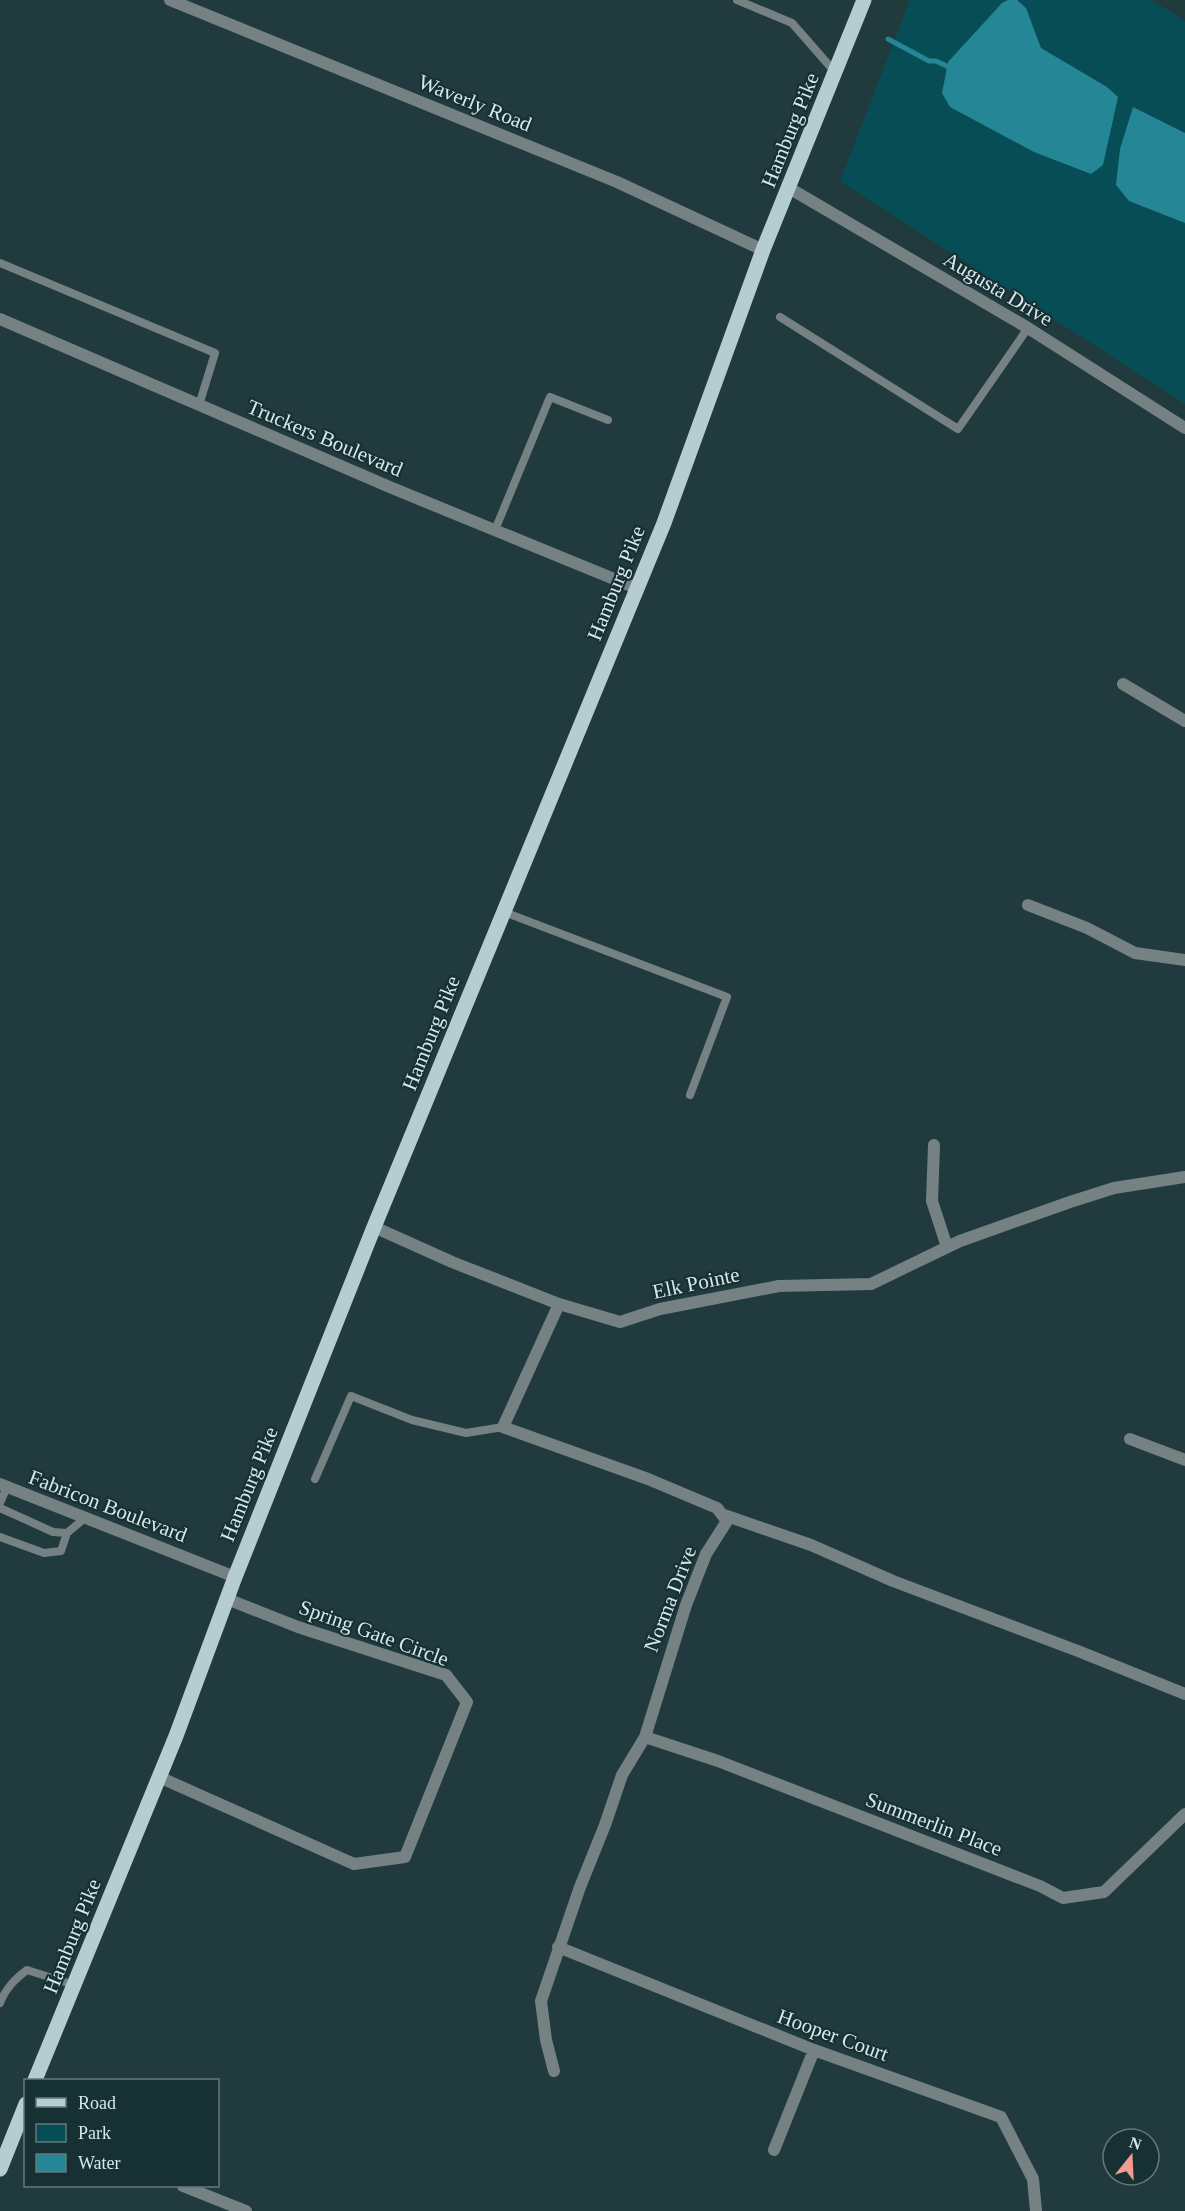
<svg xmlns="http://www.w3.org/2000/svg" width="1185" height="2211" viewBox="0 0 1185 2211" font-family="'Times New Roman',serif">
  <rect width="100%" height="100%" fill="#213a3e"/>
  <path fill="#064d56" d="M910,0H1152L1185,21V404L840,181Z"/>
  <path fill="#258795" d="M1008,0H1017L1026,8L1041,48L1107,87L1118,97L1103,165L1091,174L1034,152L950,107L942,93L948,62L1002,3Z
    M1133,107L1185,133V223L1129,201L1116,185L1120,149Z"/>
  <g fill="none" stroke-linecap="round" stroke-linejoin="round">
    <path stroke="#258795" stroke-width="5" d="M888,39L929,61H936L953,69"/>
    <path stroke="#768183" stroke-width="8" d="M737,0L792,23L835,72
      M0,263L215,353L199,405
      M780,317L958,429L1028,328
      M495,530L550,397L608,420
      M504,912L727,997L690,1095
      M315,1479L351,1396L412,1420L466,1433L503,1427
      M0,1503L7,1487
      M0,1508L53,1532L67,1533L85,1518
      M0,1537L44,1553L61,1551L67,1533
      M0,2003C6,1988 15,1979 27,1970L74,1985"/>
    <path stroke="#768183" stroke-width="12" d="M170,0L617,182L763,250
      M789,188L1028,328L1185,428
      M0,319L392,488L636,588
      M1123,684L1185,721
      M1028,905L1087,928L1135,953L1185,960
      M934,1145L932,1201L947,1247
      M374,1227L452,1262L559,1304L620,1322L660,1309L779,1286L871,1284L960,1241L1070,1202L1114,1188L1185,1177
      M1130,1439L1185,1460
      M0,1484L235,1577
      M724,1515L811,1545L893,1581L1078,1651L1185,1694
      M645,1737L718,1761L1040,1886L1063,1898L1104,1892L1185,1814
      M159,1777L354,1864L405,1857L467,1702L446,1675L298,1627L227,1599
      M558,1947L814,2050L1001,2117L1033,2179L1036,2211
      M554,2071L546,2040L541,2001L580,1887L605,1825L622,1775L645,1737L686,1605L706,1554L727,1521L717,1508L648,1479L503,1427L559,1304
      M774,2150L814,2050
      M183,2186L246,2211"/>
    <path stroke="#b5cdd1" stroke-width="15" d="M35,2080L176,1736L235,1577L374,1227L664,523L763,250L864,0
      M0,2169L26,2104"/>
  </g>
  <g text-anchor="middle" stroke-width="4.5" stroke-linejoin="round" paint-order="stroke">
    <g font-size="21" fill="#d8e7e9" stroke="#173034">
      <text transform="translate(475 103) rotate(22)" y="7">Waverly Road</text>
      <text transform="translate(790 130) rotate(-68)" y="7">Hamburg Pike</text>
      <text transform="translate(998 289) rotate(31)" y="7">Augusta Drive</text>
      <text transform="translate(325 438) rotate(23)" y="7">Truckers Boulevard</text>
      <text transform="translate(616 583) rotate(-68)" y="7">Hamburg Pike</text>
      <text transform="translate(431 1033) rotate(-68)" y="7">Hamburg Pike</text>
      <text transform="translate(696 1283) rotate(-12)" y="7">Elk Pointe</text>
      <text transform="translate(249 1484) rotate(-68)" y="7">Hamburg Pike</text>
      <text transform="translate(108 1506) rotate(21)" y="7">Fabricon Boulevard</text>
      <text transform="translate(670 1599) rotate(-69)" y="7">Norma Drive</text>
      <text transform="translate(374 1633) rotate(20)" y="7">Spring Gate Circle</text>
      <text transform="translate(934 1824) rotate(21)" y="7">Summerlin Place</text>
      <text transform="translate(72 1936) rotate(-68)" y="7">Hamburg Pike</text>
      <text transform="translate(833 2035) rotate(20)" y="7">Hooper Court</text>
    </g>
  </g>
  <rect x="24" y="2079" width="195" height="108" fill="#173034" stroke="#64797c" stroke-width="1.5"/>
  <rect x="36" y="2098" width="30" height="9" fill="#b5cdd1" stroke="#64797c" stroke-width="1.5"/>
  <text x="78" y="2109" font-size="18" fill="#d8e7e9">Road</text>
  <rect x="36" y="2124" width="30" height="18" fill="#064d56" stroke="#64797c" stroke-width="1.5"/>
  <text x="78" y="2139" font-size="18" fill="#d8e7e9">Park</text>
  <rect x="36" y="2154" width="30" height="18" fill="#258795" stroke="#64797c" stroke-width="1.5"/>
  <text x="78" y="2169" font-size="18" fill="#d8e7e9">Water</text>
  <g transform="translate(1131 2157) rotate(18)"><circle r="28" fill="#173034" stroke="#64797c" stroke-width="1.5"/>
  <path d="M0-4.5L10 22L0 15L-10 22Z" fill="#f59c90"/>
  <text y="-9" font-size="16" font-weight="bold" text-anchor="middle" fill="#d8e7e9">N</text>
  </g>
</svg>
